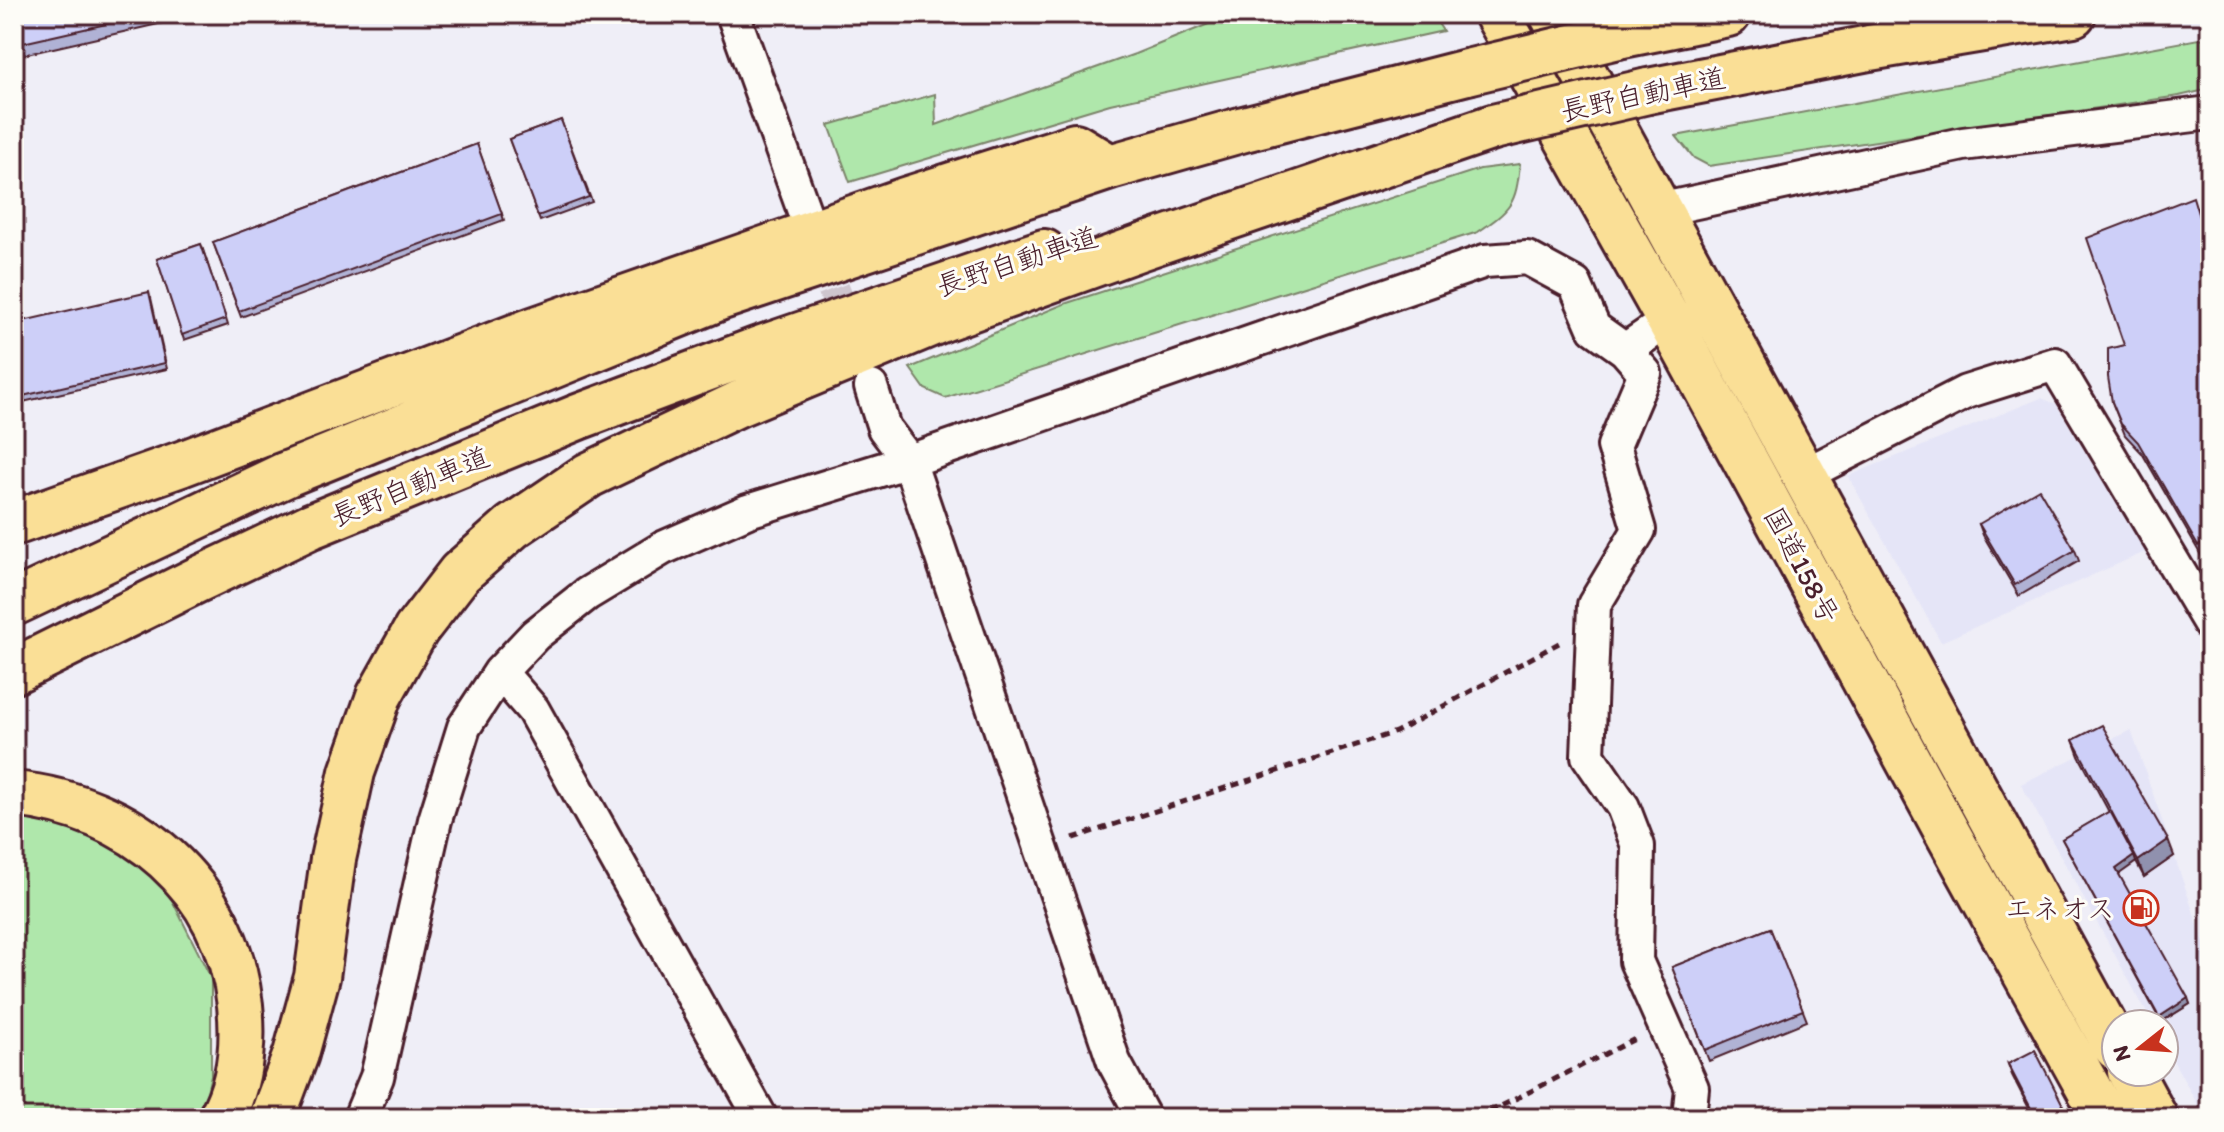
<svg xmlns="http://www.w3.org/2000/svg" width="2224" height="1132" viewBox="0 0 2224 1132" font-family="Itim,'Klee One',sans-serif">
  <rect width="100%" height="100%" fill="#efeef7"/>
  <filter id="ink" filterUnits="userSpaceOnUse"><feTurbulence type="fractalNoise" baseFrequency=".0125" numOctaves="2"/><feDisplacementMap in="SourceGraphic" scale="16" xChannelSelector="R" yChannelSelector="G"/><feConvolveMatrix kernelMatrix="1 2 1 2 8 2 1 2 1" color-interpolation-filters="sRGB"/></filter>
  <g filter="url(#ink)">
    <path fill="#e5e5f7" d="M2041,398L2056,404L2145,552L1941,642L1848,476Z
      M2131,730L2210,960V1118H2205L2164,1044V1024H2153L2021,784Z"/>
    <path fill="#afe7ab" stroke="#7c836b" stroke-width="2" d="M1249,14H1432L1443,31L1110,104L850,182L829,125L935,94L936,125L1135,54L1211,23Z
      M2210,37V89L2179,96L1709,166L1694,158L1676,136Z
      M1520,164C1516,205 1511,209 1478,232L945,398L925,389L910,368L1064,304L1480,169Z
      M39,814L113,840L163,882L211,978V1075L201,1118H14V815Z"/>
    <g fill="none" stroke-linecap="round" stroke-linejoin="round">
      <path stroke="#cec5ce" stroke-width="32" stroke-dasharray="32 16" stroke-linecap="butt" d="M816,244L853,339"/>
      <defs>
        <path id="street" d="M733,14L804,211
          M1659,210L1963,144L2210,113
          M1625,350L1645,373L1614,446L1639,530L1594,605L1588,756L1623,807L1638,846L1636,961L1692,1088L1689,1118
          M871,387L884,428L909,461L1114,1062L1144,1118
          M1804,475L1966,392L2055,364L2210,624
          M500,672L533,710L761,1118
          M360,1118L377,1077L435,820L464,727L500,672L535,635L587,594L663,548L748,511L909,461L1485,261L1527,258L1575,284L1594,328L1625,350L1669,320"/>
        <path id="highway" d="M1497,14L1669,320L1946,830L2105,1118
          M1552,14L2116,1047
          M1618,36L1728,14
          M1648,91L1869,48L2073,14
          M14,523L181,464L533,330L905,200L1075,146L1110,167
          M14,603L287,474L719,298L1110,167L1244,129L1467,72
          M14,671L195,581L311,526L578,417L759,349L1044,252
          M14,794C132,806 226,884 240,1005C244,1043 240,1084 221,1118
          M2130,1072L2155,1118
          M272,1118L296,1054L317,977L333,859L352,772L379,696L416,630L460,573L512,527L589,475L738,404L945,318L1139,248L1493,127"/>
      </defs>
      <use href="#street" stroke="#4a1f2b" stroke-width="38"/>
      <use href="#highway" stroke="#4a1f2b" stroke-width="50"/>
      <path stroke="#4a1f2b" stroke-width="5" stroke-dasharray="8 6" stroke-linecap="butt" d="M1073,838L1396,732L1559,643
        M1477,1118L1637,1038"/>
      <use href="#street" stroke="#fdfcf7" stroke-width="32"/>
      <use href="#highway" stroke="#fadf96" stroke-width="44"/>
      <defs>
        <path id="highway-bridge" d="M1467,72L1618,36
          M1493,127L1648,91"/>
      </defs>
      <use href="#highway-bridge" stroke="#4a1f2b" stroke-width="50" stroke-linecap="butt"/>
      <use href="#highway-bridge" stroke="#fadf96" stroke-width="44"/>
    </g>
    <path fill="#b0b2d5" stroke="#4a1f2b" stroke-width="2" d="M14,14H202L14,57Z
      M561,120L592,202L540,221L509,139Z
      M477,144L504,220L241,317L213,242Z
      M2197,208L2210,252V553L2202,557L2142,453L2125,435L2112,402L2124,345Z
      M201,244L228,325L184,340L157,259Z
      M151,298L167,369L14,404V323Z
      M1979,524L2075,550L2079,561L2019,596L1983,535Z
      M2073,740L2174,856L2144,877L2136,862L2118,874L2190,1004L2161,1022L2062,839L2109,812L2079,756Z
      M1770,928L1807,1021L1709,1061L1672,967Z
      M2008,1064L2066,1111L2068,1118H2034L2012,1075Z"/>
    <path fill="#9091ae" stroke="#4a1f2b" stroke-width="2" d="M2168,840L2174,856L2144,877L2138,861Z
      M2134,856L2136,862L2118,875L2116,869Z
      M2188,998L2190,1004L2161,1022L2159,1017Z"/>
    <path fill="#cdcff8" stroke="#4a1f2b" stroke-width="2" d="M14,14H150L14,45Z
      M561,120L589,197L538,216L509,139Z
      M477,144L502,214L239,311L213,242Z
      M2193,197L2210,254V539L2198,546L2138,442L2121,424L2112,402L2108,377V349L2124,345L2087,238Z
      M201,244L226,319L182,335L157,259Z
      M149,292L165,363L14,398V323Z
      M2039,489L2075,550L2015,585L1979,524Z
      M2102,725L2168,840L2138,861L2073,740Z
      M2110,811L2134,856L2116,869L2188,998L2159,1017L2062,839Z
      M1770,928L1803,1010L1705,1050L1672,967Z
      M2035,1050L2066,1111L2052,1118H2036L2008,1064Z"/>
  </g>
  <defs>
    <symbol id="fuel-ring" viewBox="-11 -11 22 22"><circle r="9.5" fill="#fdfcf7" stroke="#c8321e" stroke-width="1.5"/><path d="M-5.5-6h7V0h2V4h1.3V-2.5L3-4.5l.8-.8L6-3V5H2.5V1h-1V6h-7ZM-4.2-4.7v3.2H.2V-4.7Z" fill="#c8321e"/></symbol>
  </defs>
  <g fill-rule="evenodd">
    <use href="#fuel-ring" x="2121" y="888" width="40" height="40"/>
  </g>
  <g text-anchor="middle" stroke-width="6" stroke-linejoin="round" paint-order="stroke">
    <g font-size="28" fill="#4a1f2b" stroke="#fdfcf7">
      <text transform="translate(1643 94) rotate(-12)" y="10">長野自動車道</text>
      <text transform="translate(1017 261) rotate(-18)" y="10">長野自動車道</text>
      <text transform="translate(410 486) rotate(-22)" y="10">長野自動車道</text>
      <text transform="translate(1802 565) rotate(62)" y="10">国道158号</text>
    </g>
    <g font-size="28" fill="#4a1f2b" stroke="#fdfcf7" text-anchor="end">
      <text x="2115" y="918">エネオス</text>
    </g>
  </g>
  <rect width="2224" height="1132" fill="none" stroke="#fdfcf7" stroke-width="48"/>
  <rect x="24" y="24" width="2176" height="1084" fill="none" stroke="#4a1f2b" stroke-width="3" filter="url(#ink)"/>
  <g transform="translate(2140 1048) rotate(253)"><circle r="38" fill="#fdfcf7" stroke="#b5a4a5" stroke-width="2"/>
  <path d="M0-6L14 30L0 20L-14 30Z" fill="#c8321e"/>
  <text y="-12" font-size="22" font-weight="bold" text-anchor="middle" fill="#4a1f2b">N</text>
  </g>
</svg>
